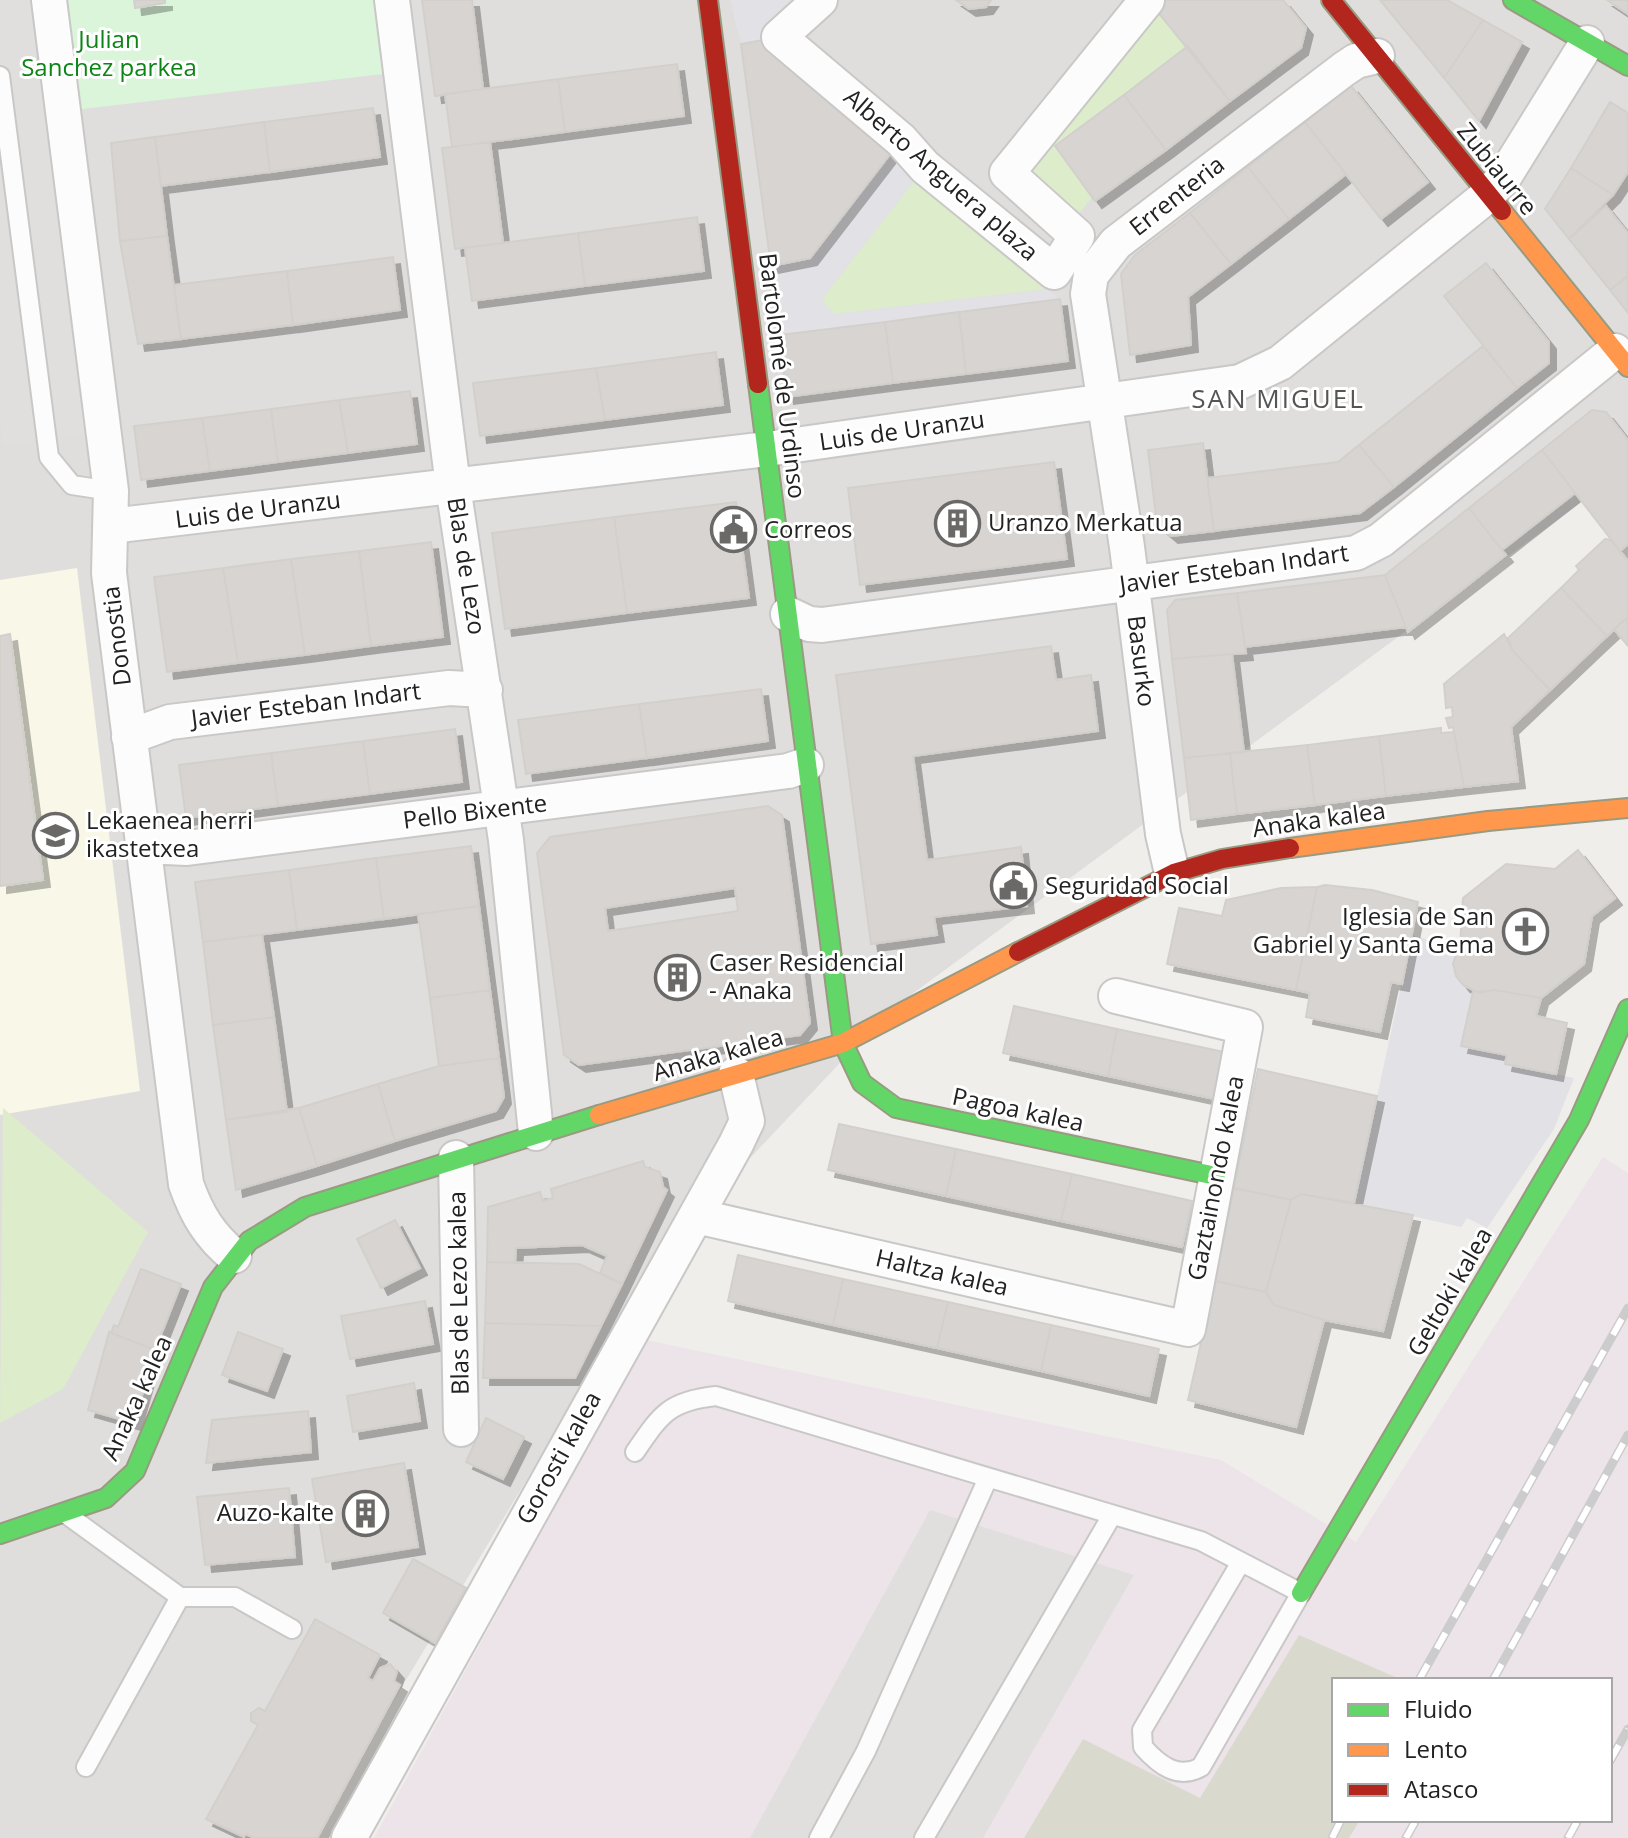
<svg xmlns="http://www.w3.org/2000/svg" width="1628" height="1838" viewBox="0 0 1628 1838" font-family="'Open Sans',sans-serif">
  <defs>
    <filter id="shadow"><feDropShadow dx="7" dy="7" stdDeviation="0" flood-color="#0004"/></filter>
  </defs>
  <rect width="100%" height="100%" fill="#f0eeeb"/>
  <path fill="#dfdedc" d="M0,0H1628V468L889,1011L668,1245L311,1838H0Z"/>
  <path fill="#ede4e9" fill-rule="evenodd" d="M1603,1157L1628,1173V1838H374L646,1340L1221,1460L1356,1542ZM1334,1680H1610V1820H1334Z"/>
  <path fill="#f8f7e8" d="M77,568L140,1091L0,1115V580Z"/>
  <path fill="#d9d9cd" d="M1299,1635L1402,1680H1334V1820H1360L1349,1838H1024L1083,1739L1200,1798Z"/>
  <path fill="#ddeccb" d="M1147,0L1188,46L1055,145L1092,197L1068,228L1007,173Z
    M925,167L1054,272L1047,289L834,314L822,299Z
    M3,1108L148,1232L63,1389L0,1423Z"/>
  <path fill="#daf5da" d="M49,0H134L135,7L165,4V0H392L401,72L65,111Z"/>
  <path fill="#e0dfde" d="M0,0H32L89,434L3,446L0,417Z
    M930,1510L1134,1575L983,1838H750Z"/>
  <path fill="#e2e1e5" d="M730,0H820L779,37L741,44Z
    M901,140L925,167L822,299L834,314L1047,289L1060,299L779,335L771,266L810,257Z
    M1412,935L1457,949L1453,968L1473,992L1462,1046L1507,1055L1506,1064L1574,1078L1554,1129L1487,1228L1467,1218L1461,1227L1354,1203Z"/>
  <path fill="#d7d4d2" stroke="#d3d0cc" stroke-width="2" fill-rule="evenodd" filter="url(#shadow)" d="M134,0H165V3L135,8Z
    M422,0H472L483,89L435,96Z
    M956,0H991L986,7L969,9Z
    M1148,0H1283L1306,28L1301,48L1230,101Z
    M1380,0H1447L1483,20L1444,78Z
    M1607,0H1628V14Z
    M1483,20L1522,42L1479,121L1444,78Z
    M779,37L901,140L810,258L771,266L741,44Z
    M1188,46L1230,101L1166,150L1124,95Z
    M677,64L684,116L565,132L558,79Z
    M558,79L565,132L452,147L445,94Z
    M1351,86L1428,182L1381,219L1305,122Z
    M1124,95L1166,150L1095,201L1055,146Z
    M1610,102L1628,113V172L1613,195L1571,168Z
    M373,108L380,157L270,172L264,122Z
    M264,122L270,172L161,186L155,137Z
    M1305,122L1346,174L1289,219L1248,167Z
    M155,137L167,236L120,241L111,143Z
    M490,142L503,243L455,249L442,148Z
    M1248,167L1289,219L1231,264L1190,213Z
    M1571,168L1613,195L1569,239L1545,209Z
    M1606,206L1628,233V276L1610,290L1569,239Z
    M1190,213L1231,264L1188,297L1191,345L1130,355L1121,274L1135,255Z
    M697,217L704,271L585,286L578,233Z
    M578,233L585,286L472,301L465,248Z
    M167,236L181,339L138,344L120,241Z
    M393,257L400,310L293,325L287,271Z
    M1486,263L1549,342V363L1517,388L1444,296Z
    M287,271L293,325L181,339L174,285Z
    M1628,276V313L1610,290Z
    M1060,299L1068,361L966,374L959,312Z
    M959,312L966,374L893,383L885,322Z
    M885,322L893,383L787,397L779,335Z
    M1483,346L1517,388L1394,487L1359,445Z
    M716,352L723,405L605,420L596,368Z
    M596,368L605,420L480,436L473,383Z
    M410,391L417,444L348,453L339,400Z
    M339,400L348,453L278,462L271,409Z
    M271,409L278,462L210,471L202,418Z
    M1592,410L1606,412L1628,440V544L1620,551L1542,450Z
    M202,418L210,471L141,480L134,426Z
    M1203,443L1214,531L1171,536L1157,524L1148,450Z
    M1359,445L1394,487L1360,513L1214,531L1207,478L1338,462Z
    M1542,450L1575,493L1502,550L1469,508Z
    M1054,462L1067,559L860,585L848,488Z
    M736,502L749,598L627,613L614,517Z
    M1469,508L1506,555L1408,632L1385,575Z
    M614,517L627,613L505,629L492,533Z
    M1605,539L1611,540L1628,561V617L1607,636L1561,588L1579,570L1576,566Z
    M431,542L443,637L371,646L359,551Z
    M359,551L371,646L305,655L291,559Z
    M291,559L305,655L238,663L223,568Z
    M223,568L238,663L167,672L154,577Z
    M1385,575L1406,627L1245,647L1237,593Z
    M1561,588L1607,636L1550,690L1513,651L1508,638Z
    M1237,593L1246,653L1172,659L1167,610L1175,600Z
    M1628,617V646L1614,629Z
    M10,634L43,880L0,886V636Z
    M1504,634L1513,651L1550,690L1511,727L1518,781L1464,787L1453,727L1449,728L1446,718L1453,717L1452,707L1446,708L1444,684Z
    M1051,646L1056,680L1091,675L1098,731L913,756L927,860L1021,847L1027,906L934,917L937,935L871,944L836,675Z
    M1232,654L1244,752L1184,758L1172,659Z
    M761,689L768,741L647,758L639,704Z
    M639,704L647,758L526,774L518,720Z
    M1441,728V733L1454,732L1464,787L1386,796L1379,736Z
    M455,729L462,782L370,794L363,741Z
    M1379,736L1386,796L1315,805L1307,745Z
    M363,741L370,794L278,806L271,753Z
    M1307,745L1315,805L1237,814L1230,753Z
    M271,753L278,806L186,818L179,765Z
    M1230,753L1237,814L1191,820L1184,758Z
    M768,806L782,815L810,1023L800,1035L579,1065L564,1055L537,853L550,837ZM735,888L738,911L608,931L605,908Z
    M471,846L479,906L384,919L376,858Z
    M1578,850L1615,898L1592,916L1584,964L1541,998L1494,990L1479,993L1463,985L1456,976L1453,963L1460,946L1463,898L1506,864L1555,869Z
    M376,858L384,919L297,930L289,870Z
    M289,870L297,930L203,942L195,882Z
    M1325,885L1372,890L1418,902L1402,984L1391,982L1380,1032L1306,1017L1310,993L1296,990L1317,887Z
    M1317,887L1296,990L1167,964L1179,908L1222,916L1226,900L1281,888Z
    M479,906L490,990L430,998L418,914Z
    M262,935L274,1017L213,1025L203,942Z
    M490,990L499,1058L439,1066L430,998Z
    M1494,990L1541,998L1536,1016L1567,1023L1556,1074L1505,1064L1507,1055L1461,1046L1473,992Z
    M1014,1006L1117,1029L1108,1076L1003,1053Z
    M274,1017L287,1112L226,1120L213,1025Z
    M1117,1029L1224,1052L1215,1099L1108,1076Z
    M499,1058L504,1097L496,1111L395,1141L378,1084L439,1066Z
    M1258,1069L1377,1096L1354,1203L1301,1194L1291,1200L1234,1188Z
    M378,1084L395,1141L317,1166L299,1108Z
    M299,1108L317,1166L236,1190L226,1120Z
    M839,1124L956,1149L946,1196L828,1170Z
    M956,1149L1072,1174L1061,1221L946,1196Z
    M643,1161L645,1167L660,1172L663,1187L667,1190L622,1284L600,1273L607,1256L582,1245L516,1248L515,1263L487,1262L488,1207L540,1192L543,1201L553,1198L551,1189Z
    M1072,1174L1192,1201L1182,1247L1061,1221Z
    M1234,1188L1291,1200L1266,1292L1215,1281Z
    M1301,1194L1413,1215L1383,1331L1324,1320L1274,1305L1266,1292L1291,1200Z
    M395,1220L420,1268L381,1288L357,1239Z
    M738,1255L843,1279L833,1325L728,1301Z
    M487,1262L579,1264L622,1284L601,1326L485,1323Z
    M141,1269L181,1284L155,1350L111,1333L114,1325L118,1327Z
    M843,1279L948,1302L937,1348L833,1325Z
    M1215,1281L1266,1292L1274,1305L1324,1320L1296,1427L1188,1400Z
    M425,1301L433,1344L350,1359L341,1316Z
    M948,1302L1051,1325L1041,1371L937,1348Z
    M485,1323L601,1326L575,1378H483Z
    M1051,1325L1159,1349L1149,1396L1041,1371Z
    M109,1332L155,1350L134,1423L88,1410Z
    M238,1332L283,1349L267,1391L222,1375Z
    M414,1383L420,1421L353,1432L347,1396Z
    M308,1411L311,1452L206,1463L212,1420Z
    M486,1418L524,1437L503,1479L466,1462Z
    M404,1463L418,1547L326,1562L312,1479Z
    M289,1488L295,1557L205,1565L197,1497Z
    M413,1559L466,1588L435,1643L383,1613Z
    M315,1619L380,1655L368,1678L373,1681L380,1668L390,1664L397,1672L394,1681L400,1685L317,1838H254L246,1834L244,1837L206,1819L258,1725L251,1721V1713L259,1708L265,1711Z"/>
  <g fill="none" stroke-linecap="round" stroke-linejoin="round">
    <defs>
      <path id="lane" d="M0,76L49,457L72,485L111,491
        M635,1452C661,1414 669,1401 716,1396L1201,1541L1301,1593L1201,1767C1178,1780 1159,1765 1143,1747L1142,1730L1241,1562
        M66,1514L180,1597L86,1767
        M180,1597H235L292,1629
        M819,1838L866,1751L988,1478
        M924,1838L1111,1517"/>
      <path id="street" d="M49,0L111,491L109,573L186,1184C197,1215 209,1235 234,1256
        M392,0L453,486L506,840L536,1133
        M820,0L779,37L901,140L925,167L1054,272L1077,236L1007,173L1147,0
        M111,526L767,449L1240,382L1280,363L1487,196L1504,177L1587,43
        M788,614L809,624L822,625L1356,553L1381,540L1615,351
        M129,737L170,722L449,688L485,690
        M144,846L187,848L788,771L806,765
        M1172,873L1163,834L1127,547L1088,294L1091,275L1116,243L1344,69L1356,61L1377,56
        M456,1158L461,1429
        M696,1216L1188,1329L1245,1027L1116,996
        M349,1838L736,1144L747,1121L736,1074"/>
      <path id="fast" d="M1513,0L1628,66
        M758,384L843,1043L862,1083L896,1108L1216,1176
        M0,1534L106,1498L135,1471L213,1287L249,1241L305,1207L599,1115
        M1301,1593L1579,1120L1628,1009"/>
      <path id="slow" d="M1502,211L1628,367
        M1290,848L1488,821L1628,808
        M599,1115L843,1043L1018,952"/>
      <path id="jam" d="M708,0L758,384
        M1331,0L1502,211
        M1018,952L1174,873L1222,859L1290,848"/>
    </defs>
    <use href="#lane" stroke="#c9c8c7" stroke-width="22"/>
    <use href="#street" stroke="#c9c8c7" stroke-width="38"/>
    <use href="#fast" stroke="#999a82" stroke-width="22"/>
    <use href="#slow" stroke="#999a82" stroke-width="22"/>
    <use href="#jam" stroke="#999a82" stroke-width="22"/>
    <use href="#lane" stroke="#fdfcfc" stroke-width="18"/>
    <use href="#street" stroke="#fdfcfc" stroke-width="34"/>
    <use href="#fast" stroke="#63d668" stroke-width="18"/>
    <use href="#slow" stroke="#ff974d" stroke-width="18"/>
    <use href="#jam" stroke="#b3261e" stroke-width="18"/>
    <defs>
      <path id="rail" d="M1419,1680L1628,1308
        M1493,1680L1628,1435
        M1610,1761L1628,1729
        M1332,1838L1341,1820
        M1406,1838L1416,1820
        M1568,1838L1578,1820"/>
    </defs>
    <use href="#rail" stroke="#ccc" stroke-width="9"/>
    <use href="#rail" stroke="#fff" stroke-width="6" stroke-dasharray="18" stroke-linecap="butt"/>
  </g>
  <defs>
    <symbol id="building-ring" viewBox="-11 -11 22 22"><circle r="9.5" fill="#fff" stroke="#6a6968" stroke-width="1.5"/><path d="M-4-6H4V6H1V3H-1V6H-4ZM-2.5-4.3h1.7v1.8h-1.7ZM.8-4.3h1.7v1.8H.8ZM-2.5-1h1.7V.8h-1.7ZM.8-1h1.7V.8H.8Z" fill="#6a6968"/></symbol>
    <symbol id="civic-ring" viewBox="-11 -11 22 22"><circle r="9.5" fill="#fff" stroke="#6a6968" stroke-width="1.5"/><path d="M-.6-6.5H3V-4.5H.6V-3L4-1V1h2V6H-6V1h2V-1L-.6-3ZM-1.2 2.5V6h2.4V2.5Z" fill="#6a6968"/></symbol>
    <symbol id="school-ring" viewBox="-11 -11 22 22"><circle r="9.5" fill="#fff" stroke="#6a6968" stroke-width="1.5"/><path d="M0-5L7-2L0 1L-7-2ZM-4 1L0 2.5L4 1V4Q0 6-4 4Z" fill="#6a6968"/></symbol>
    <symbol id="church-ring" viewBox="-11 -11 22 22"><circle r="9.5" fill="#fff" stroke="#6a6968" stroke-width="1.5"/><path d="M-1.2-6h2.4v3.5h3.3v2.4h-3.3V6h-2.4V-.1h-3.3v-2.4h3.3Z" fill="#6a6968"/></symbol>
  </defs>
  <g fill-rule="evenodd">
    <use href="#building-ring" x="932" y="498" width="51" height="51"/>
    <use href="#civic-ring" x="708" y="504" width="51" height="51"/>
    <use href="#school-ring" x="30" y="810" width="51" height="51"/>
    <use href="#civic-ring" x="988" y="860" width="51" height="51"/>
    <use href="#church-ring" x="1500" y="906" width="51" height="51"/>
    <use href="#building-ring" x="652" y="952" width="51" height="51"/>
    <use href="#building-ring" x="340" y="1488" width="51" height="51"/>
  </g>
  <g text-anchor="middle" stroke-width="6" stroke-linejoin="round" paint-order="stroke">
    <g font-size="24" fill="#0c8416" stroke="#fff">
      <text x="109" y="48">Julian<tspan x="109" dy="28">Sanchez parkea</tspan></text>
    </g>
    <g font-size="24" fill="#222" stroke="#fff">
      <text transform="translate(1497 169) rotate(51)" y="8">Zubiaurre</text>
      <text transform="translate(941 175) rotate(41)" y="8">Alberto Anguera plaza</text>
      <text transform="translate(1177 196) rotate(-38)" y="8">Errenteria</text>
      <text transform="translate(782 376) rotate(83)" y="8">Bartolomé de Urdinso</text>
      <text transform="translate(902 431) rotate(-8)" y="8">Luis de Uranzu</text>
      <text transform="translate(258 510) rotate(-7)" y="8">Luis de Uranzu</text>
      <text transform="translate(466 566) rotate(81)" y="8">Blas de Lezo</text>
      <text transform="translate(1234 569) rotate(-8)" y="8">Javier Esteban Indart</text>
      <text transform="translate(117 636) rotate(-97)" y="8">Donostia</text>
      <text transform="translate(1141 661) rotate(83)" y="8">Basurko</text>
      <text transform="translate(306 705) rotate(-7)" y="8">Javier Esteban Indart</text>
      <text transform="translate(475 812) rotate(-7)" y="8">Pello Bixente</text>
      <text transform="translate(1319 820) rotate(-8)" y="8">Anaka kalea</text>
      <text transform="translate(718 1055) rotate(-16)" y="8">Anaka kalea</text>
      <text transform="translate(1018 1110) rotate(12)" y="8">Pagoa kalea</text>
      <text transform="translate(1216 1178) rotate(-79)" y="8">Gaztainondo kalea</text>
      <text transform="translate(942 1273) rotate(13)" y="8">Haltza kalea</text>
      <text transform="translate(1450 1292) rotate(-60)" y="8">Geltoki kalea</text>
      <text transform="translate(459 1293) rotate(-91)" y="8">Blas de Lezo kalea</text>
      <text transform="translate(137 1398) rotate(-65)" y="8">Anaka kalea</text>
      <text transform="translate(559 1458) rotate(-61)" y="8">Gorosti kalea</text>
    </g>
    <g font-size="24" fill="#222" stroke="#fff" text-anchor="start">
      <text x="988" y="531">Uranzo Merkatua</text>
      <text x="764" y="538">Correos</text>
      <text x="86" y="829">Lekaenea herri<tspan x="86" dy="28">ikastetxea</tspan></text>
      <text x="1045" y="894">Seguridad Social</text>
      <text x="1494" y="925" text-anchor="end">Iglesia de San<tspan x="1494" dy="28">Gabriel y Santa Gema</tspan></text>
      <text x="709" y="971">Caser Residencial<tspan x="709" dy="28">- Anaka</tspan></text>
      <text x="334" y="1521" text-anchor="end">Auzo-kalte</text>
    </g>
    <g font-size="26" letter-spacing="2" fill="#555" stroke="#fff">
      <text x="1278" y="408">SAN MIGUEL</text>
    </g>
  </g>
  <rect x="1332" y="1678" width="280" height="144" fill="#ffffff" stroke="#a7a7a7" stroke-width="2"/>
  <rect x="1348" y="1704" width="40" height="12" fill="#63d668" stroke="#a7a7a7" stroke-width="2"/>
  <text x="1404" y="1718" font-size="24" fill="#222222">Fluido</text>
  <rect x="1348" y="1744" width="40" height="12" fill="#ff974d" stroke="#a7a7a7" stroke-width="2"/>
  <text x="1404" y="1758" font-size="24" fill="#222222">Lento</text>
  <rect x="1348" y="1784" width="40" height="12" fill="#b3261e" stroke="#a7a7a7" stroke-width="2"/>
  <text x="1404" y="1798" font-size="24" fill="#222222">Atasco</text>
</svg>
